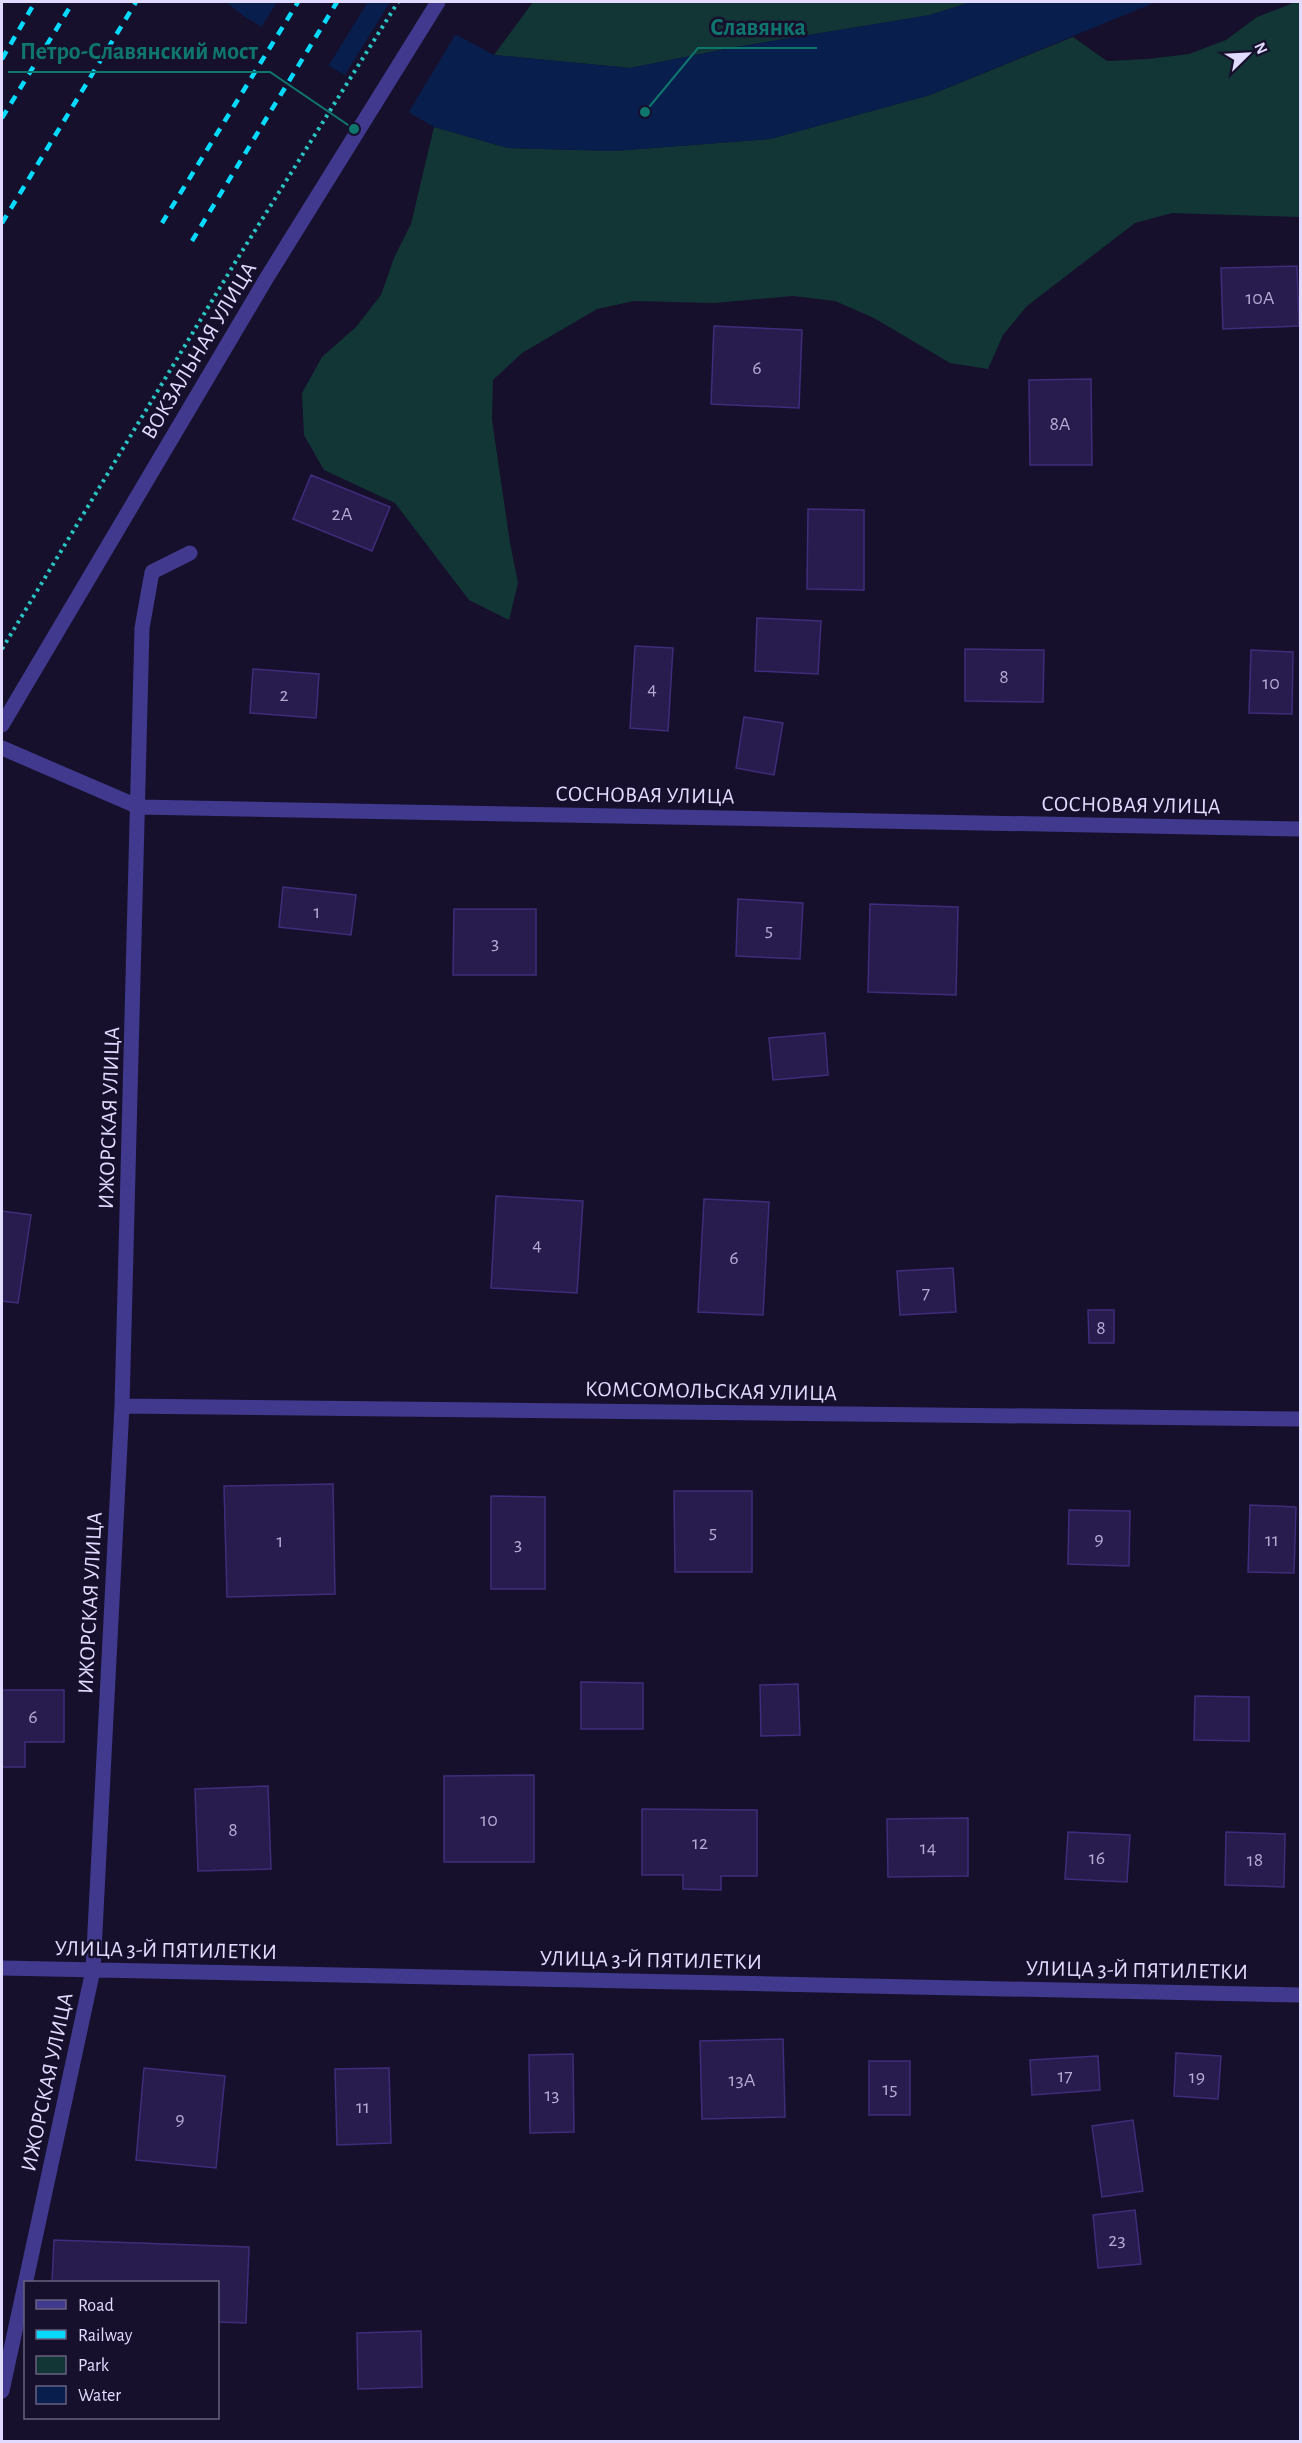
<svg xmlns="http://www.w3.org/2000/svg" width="1302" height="2443" viewBox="0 0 1302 2443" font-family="'Alegreya Sans',sans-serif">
  <rect width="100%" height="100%" fill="#16102c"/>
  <path fill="#123636" d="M533,2H971L930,15L736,47L630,68L494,55Z
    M1296,2H1300V217L1172,213L1135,223L1027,306L1003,335L988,369L950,363L874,318L835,301L793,296L714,303L634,301L597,309L522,353L493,380L492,420L510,543L518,583L509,620L469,600L395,503L324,470L304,435L302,393L322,357L356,327L381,295L394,258L411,224L434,127L508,148L614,151L770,139L930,95L1073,37L1107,61L1148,59L1189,54L1226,40L1257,17Z"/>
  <path fill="#081e4d" d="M226,2H395L494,55L630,68L736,47L930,15L971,2H1156L930,95L770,139L614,151L508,148L434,127L245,17Z"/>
  <path fill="#16102c" d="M277,2H368L327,68L260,29Z
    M390,2H402L457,32L407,115L343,78Z"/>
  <path fill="#281b4e" stroke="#3f2c7b" stroke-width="1.5" d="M1297,266L1299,326L1223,329L1221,268Z
    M714,326L802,330L799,408L711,404Z
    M1091,379L1092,465H1030L1029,380Z
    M311,475L390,507L372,551L293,519Z
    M808,509L864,510V590L807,589Z
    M757,618L821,621L818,674L755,671Z
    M635,646L673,648L668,731L630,728Z
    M965,649L1044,650L1043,702L965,701Z
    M1251,650L1293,652L1292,714L1249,713Z
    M253,669L319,674L316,718L250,713Z
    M744,717L783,723L774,775L736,768Z
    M283,887L356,895L351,935L279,927Z
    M738,899L803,903L800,959L736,956Z
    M870,904L958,907L956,995L868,992Z
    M454,909H536V975H453Z
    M825,1033L828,1075L773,1080L769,1038Z
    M496,1196L583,1201L577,1293L491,1288Z
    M704,1199L769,1202L763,1315L698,1312Z
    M2,1211L31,1215L18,1303L2,1301Z
    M953,1268L956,1312L900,1315L897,1271Z
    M1088,1310H1114V1343H1089Z
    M333,1484L335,1594L227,1597L224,1486Z
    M674,1491H752V1572H675Z
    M491,1496L545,1497V1589H491Z
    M1250,1505L1296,1507L1294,1573L1248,1572Z
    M1069,1510L1130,1511L1129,1566L1068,1564Z
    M581,1682L643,1683V1729H581Z
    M798,1684L800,1735L761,1736L760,1685Z
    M2,1690H64V1742H25V1767H2Z
    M1195,1696L1249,1697V1741L1194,1740Z
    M534,1775V1862H444V1776Z
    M268,1786L271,1869L198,1871L195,1789Z
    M642,1809L757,1810V1876H721V1890L683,1889V1875H642Z
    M968,1818V1876L888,1877L887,1819Z
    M1068,1832L1130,1835L1127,1882L1065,1879Z
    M1226,1832L1285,1834L1284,1887L1225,1885Z
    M783,2039L785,2117L702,2119L700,2041Z
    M1176,2053L1221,2056L1218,2099L1174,2096Z
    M573,2054L574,2132L530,2133L529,2055Z
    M1098,2056L1100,2090L1032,2095L1030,2060Z
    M869,2061H910V2115H869Z
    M144,2068L225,2076L216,2168L136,2160Z
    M389,2068L391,2143L337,2145L335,2069Z
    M1133,2120L1143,2191L1102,2197L1092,2126Z
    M1135,2210L1141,2264L1098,2268L1093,2215Z
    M54,2240L249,2247L246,2323L218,2322V2282H52Z
    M421,2331L422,2387L358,2389L357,2333Z"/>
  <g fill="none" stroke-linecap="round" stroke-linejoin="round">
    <path stroke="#2ac4c2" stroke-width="4" stroke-dasharray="3 4.5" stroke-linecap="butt" d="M2,649L236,261L398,2"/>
    <path stroke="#40398d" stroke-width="15" d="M2,725L266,279L438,2
      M2,748L139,807L1300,829
      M122,1406L1300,1419
      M2,1968L1300,1995
      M2,2391L93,1970L122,1406L142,628L152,572L190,553"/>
    <path stroke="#07daff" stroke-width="4.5" stroke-dasharray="9 8" stroke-linecap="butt" d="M2,59L35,2
      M2,118L73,2
      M2,223L136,2
      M162,223L298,2
      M192,241L337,2"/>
  </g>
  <g text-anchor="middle" stroke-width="5" stroke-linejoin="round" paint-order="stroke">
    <g font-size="20" fill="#b3abd3">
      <text x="1260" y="304">10А</text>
      <text x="757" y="374">6</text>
      <text x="1060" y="430">8А</text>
      <text x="342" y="520">2А</text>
      <text x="1004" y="683">8</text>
      <text x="1271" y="689">10</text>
      <text x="652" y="695">4</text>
      <text x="284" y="701">2</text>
      <text x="317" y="918">1</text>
      <text x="769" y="936">5</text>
      <text x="495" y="949">3</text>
      <text x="537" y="1251">4</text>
      <text x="734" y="1264">6</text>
      <text x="926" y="1299">7</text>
      <text x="1101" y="1334">8</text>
      <text x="713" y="1538">5</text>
      <text x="1099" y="1545">9</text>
      <text x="1272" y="1546">11</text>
      <text x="280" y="1547">1</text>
      <text x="518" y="1550">3</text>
      <text x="33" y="1723">6</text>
      <text x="489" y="1826">10</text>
      <text x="233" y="1836">8</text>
      <text x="700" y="1849">12</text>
      <text x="928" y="1854">14</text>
      <text x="1097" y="1864">16</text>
      <text x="1255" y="1866">18</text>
      <text x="1065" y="2082">17</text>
      <text x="1197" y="2083">19</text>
      <text x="742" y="2086">13А</text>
      <text x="890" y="2095">15</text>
      <text x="552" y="2101">13</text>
      <text x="363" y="2113">11</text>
      <text x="180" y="2125">9</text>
      <text x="1117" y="2246">23</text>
    </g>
    <g font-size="22" fill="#e1dbff" stroke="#16102c">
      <text transform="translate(198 350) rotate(-59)" y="8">ВОКЗАЛЬНАЯ УЛИЦА</text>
      <text transform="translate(645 794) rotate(1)" y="8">СОСНОВАЯ УЛИЦА</text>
      <text transform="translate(1131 804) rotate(1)" y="8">СОСНОВАЯ УЛИЦА</text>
      <text transform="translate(108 1118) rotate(-88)" y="8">ИЖОРСКАЯ УЛИЦА</text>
      <text transform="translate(711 1390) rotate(1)" y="8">КОМСОМОЛЬСКАЯ УЛИЦА</text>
      <text transform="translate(89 1603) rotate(-87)" y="8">ИЖОРСКАЯ УЛИЦА</text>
      <text transform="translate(166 1949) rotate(1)" y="8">УЛИЦА 3-Й ПЯТИЛЕТКИ</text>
      <text transform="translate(651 1959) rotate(1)" y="8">УЛИЦА 3-Й ПЯТИЛЕТКИ</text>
      <text transform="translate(1137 1969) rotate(1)" y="8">УЛИЦА 3-Й ПЯТИЛЕТКИ</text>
      <text transform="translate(46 2082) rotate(-78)" y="8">ИЖОРСКАЯ УЛИЦА</text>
    </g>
  </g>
  <path fill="none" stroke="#0f766e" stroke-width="2" d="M645 112L698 48H817M354 129L270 72H8"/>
  <g fill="#0f766e" stroke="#16102c" stroke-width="2">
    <circle cx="645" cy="112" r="6"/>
    <circle cx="354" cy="129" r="6"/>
  </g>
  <g font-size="24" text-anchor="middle" font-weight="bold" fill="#0f766e" stroke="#16102c" stroke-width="5" stroke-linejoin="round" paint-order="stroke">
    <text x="758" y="35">Славянка</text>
    <text x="139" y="59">Петро-Славянский мост</text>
  </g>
  <rect width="1302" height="2443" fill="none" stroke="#e1dbff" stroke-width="6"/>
  <rect x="24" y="2281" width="195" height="138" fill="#16102c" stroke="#676180" stroke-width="1.5"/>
  <rect x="36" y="2300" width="30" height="9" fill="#40398d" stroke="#676180" stroke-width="1.5"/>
  <text x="78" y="2311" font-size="18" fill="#e1dbff">Road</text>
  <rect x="36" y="2330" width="30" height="9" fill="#07daff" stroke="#676180" stroke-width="1.5"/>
  <text x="78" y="2341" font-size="18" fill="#e1dbff">Railway</text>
  <rect x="36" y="2356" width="30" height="18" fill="#123636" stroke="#676180" stroke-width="1.5"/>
  <text x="78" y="2371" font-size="18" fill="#e1dbff">Park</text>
  <rect x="36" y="2386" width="30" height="18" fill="#081e4d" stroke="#676180" stroke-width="1.5"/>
  <text x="78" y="2401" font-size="18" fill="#e1dbff">Water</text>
  <g transform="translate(1248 54) rotate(66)" stroke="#16102c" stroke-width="4.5" paint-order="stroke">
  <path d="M0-4.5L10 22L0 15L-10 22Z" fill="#e1dbff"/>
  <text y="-9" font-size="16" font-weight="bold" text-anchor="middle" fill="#e1dbff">N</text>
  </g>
</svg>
